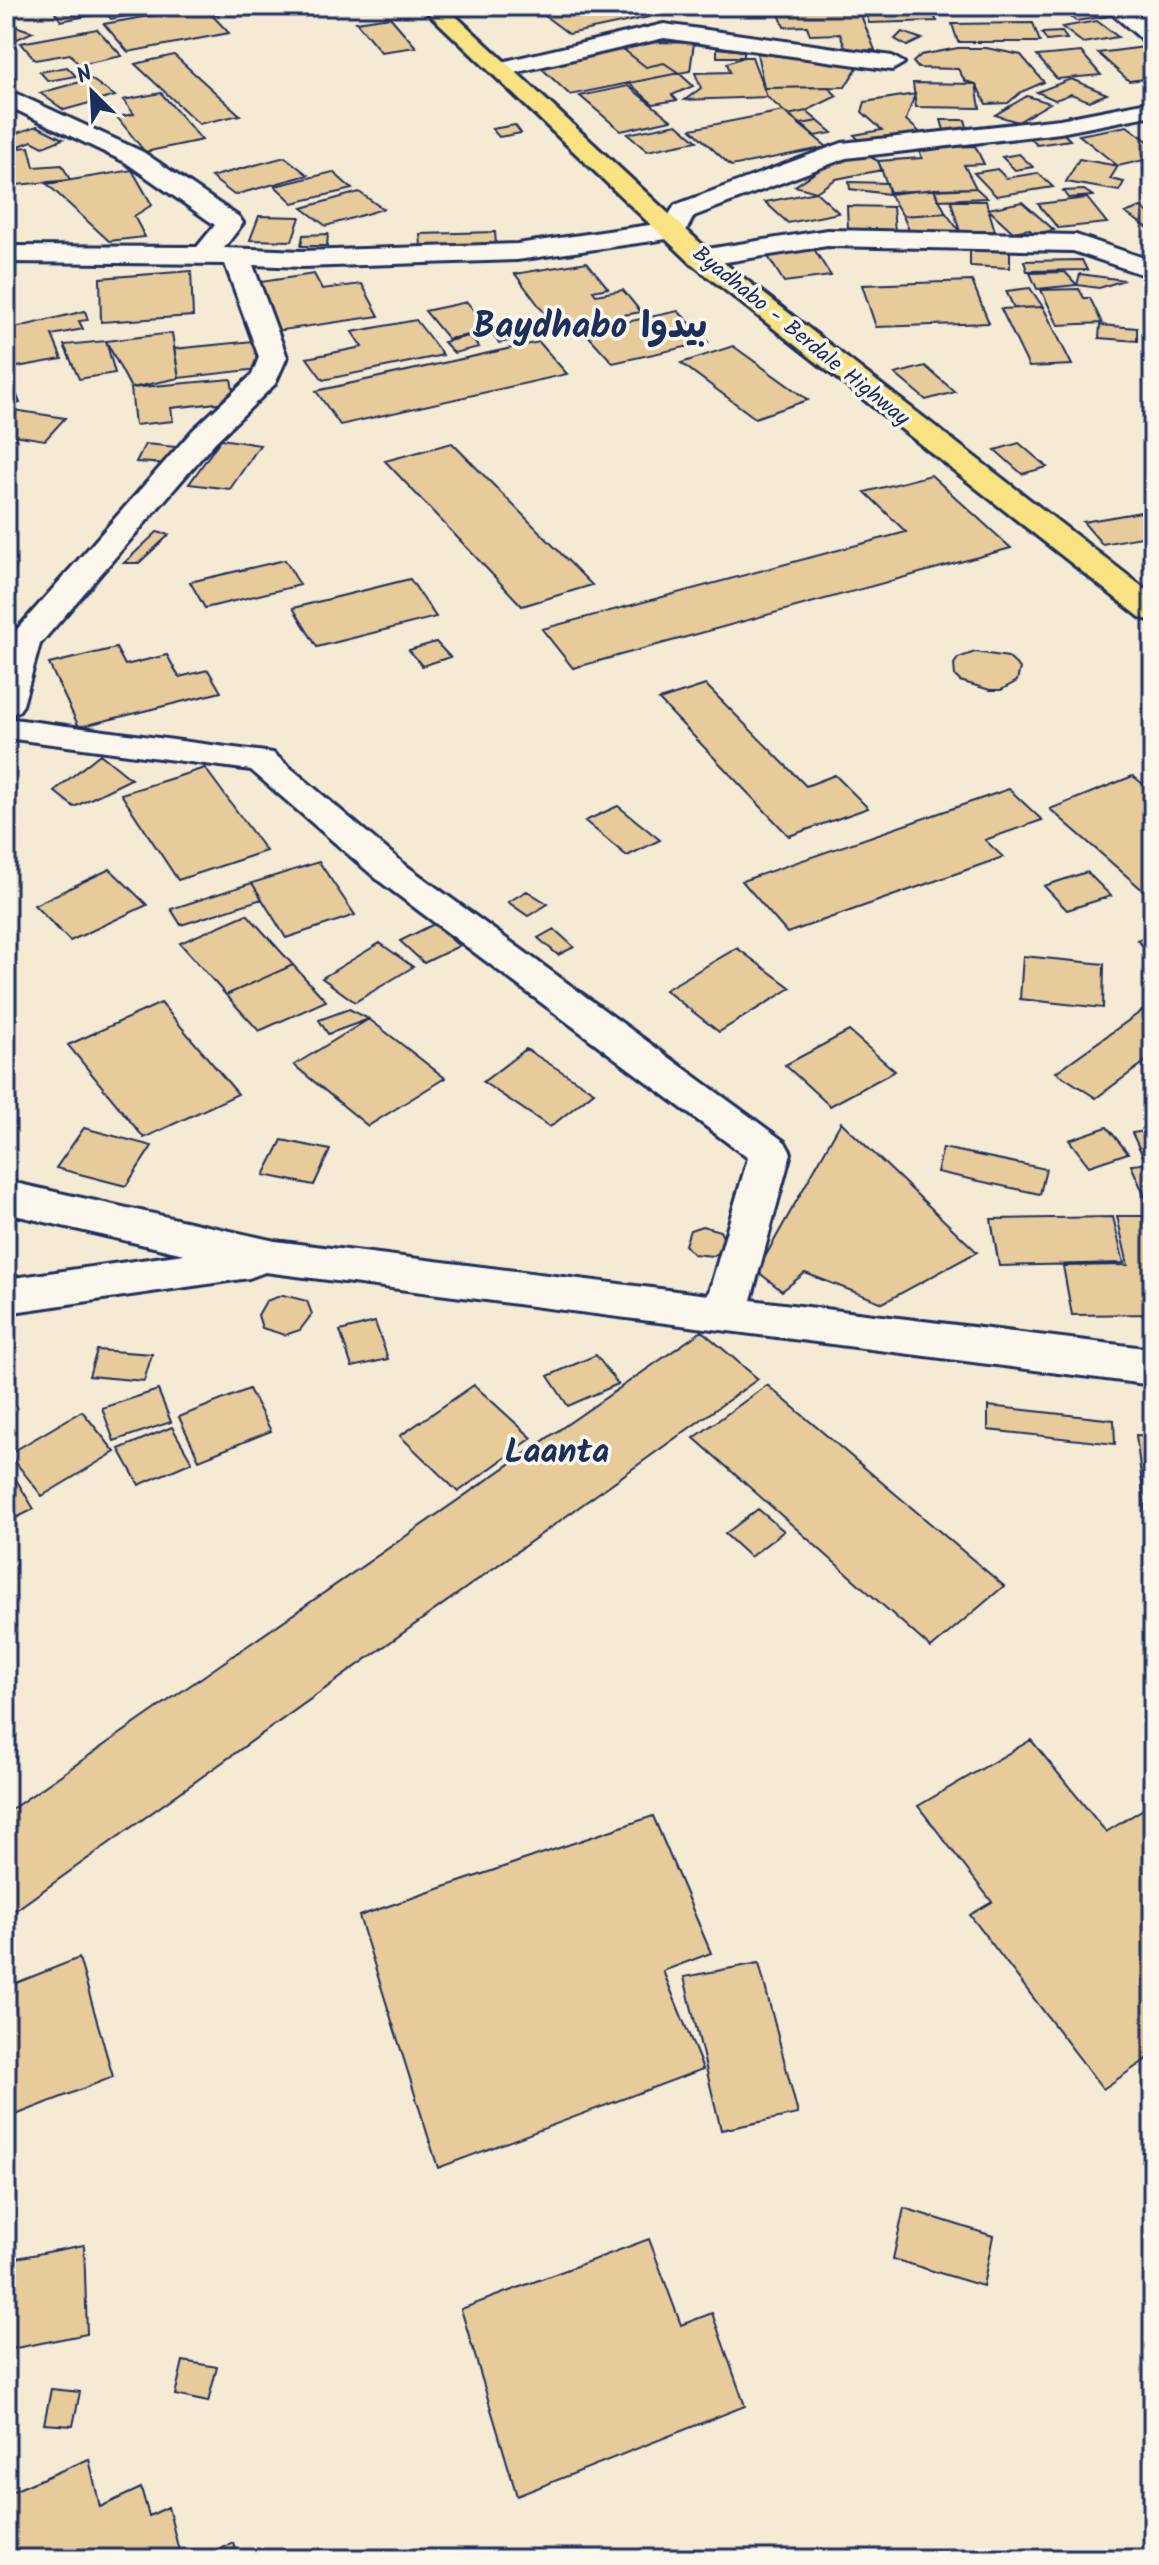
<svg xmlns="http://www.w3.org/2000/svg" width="1159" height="2565" viewBox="0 0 1159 2565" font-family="Kalam,'Playpen Sans Arabic',sans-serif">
  <rect width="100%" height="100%" fill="#f5ead4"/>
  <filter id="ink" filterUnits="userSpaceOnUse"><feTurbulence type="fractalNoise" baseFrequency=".0125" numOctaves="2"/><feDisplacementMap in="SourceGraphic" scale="16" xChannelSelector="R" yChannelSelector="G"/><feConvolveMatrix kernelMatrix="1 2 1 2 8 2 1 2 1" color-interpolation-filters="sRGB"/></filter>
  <g filter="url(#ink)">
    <path fill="#e7cb9b" stroke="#1b2f5e" stroke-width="2" d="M90,6L97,14L61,21L54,11Z
      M101,6H170L172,8L111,19Z
      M206,6L212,13L226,12L212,15L229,33L128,52L104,24Z
      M558,6H633L649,17L569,34L537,10Z
      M928,6L937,21L869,23L865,10Z
      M1055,6H1105L1116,15L1076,21Z
      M858,8L875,50L847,51L840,34L810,35L807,26L784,27L778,11Z
      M390,17L416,47L381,52L356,22Z
      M1097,21L1118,37L1083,43L1062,27Z
      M6,23L33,32L6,44Z
      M1033,23L1040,42H958L952,24Z
      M97,29L122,56L79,65L70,54L35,60L21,43Z
      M902,32L922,39L907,46L895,39Z
      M1062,32L1067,39L1047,41L1042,33Z
      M656,42L694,43L690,71L679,73L664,63L646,67L623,49Z
      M1153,46V78L1129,81L1098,53Z
      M717,48L744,51V57H717Z
      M958,48H986L1021,55L1044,82L1021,92L1008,103L986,104L976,84L965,81L958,69L918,68L913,62L921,55Z
      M623,49L646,67L664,63L679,73L570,95L539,66Z
      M1081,52L1101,75L1057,79L1037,56Z
      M757,53L858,66L845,87L764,88Z
      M174,55L240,115L199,124L135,64Z
      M744,57H752L767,97L685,100L701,88L695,73L730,72L727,63Z
      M67,67L76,76L48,81L40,72Z
      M679,73L693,86L672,95L677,100L653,104L629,83Z
      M91,79L115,96L64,110L40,93Z
      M1071,79L1107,94L1089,101L1071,94L1055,100L1037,92Z
      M913,83L976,84L980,108L916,107Z
      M628,86L671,120L621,131L580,96Z
      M828,87L837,96L806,111L788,115L767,97L764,88Z
      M161,93L202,140L145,152L117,117L134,114L123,100Z
      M915,94L906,120L923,135L864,145L854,135L882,130L862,112L865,102Z
      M1027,96L1050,103L1018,122L995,115Z
      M783,111L827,147L731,166L691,129Z
      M806,111L818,121L801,124L788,115Z
      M941,120H965L969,133H945Z
      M818,121L832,133L815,136L801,124Z
      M677,124L697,141L647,151L627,134Z
      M515,125L521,133L499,137L492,129Z
      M37,126L63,139L43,147L32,141L11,149L6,142V137Z
      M1127,126L1153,145V158L1118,166L1079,135Z
      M1061,131L1070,140L1037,145L1028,136Z
      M975,146L984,164L964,165L976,188L890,192L878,161L922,158L918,148Z
      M29,147L34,167L62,165L70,180L6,186V149Z
      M865,154L878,161L882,170L836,179L816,192L795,186L822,168Z
      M1019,154L1033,167L1015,170L1002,157Z
      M285,157L308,175L234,195L211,177Z
      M1079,159L1118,166L1110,179L1124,182L1119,191L1066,182Z
      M997,169L1006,178L1038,173L1053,187L996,196L974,173Z
      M132,170L152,205L134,216L145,237L109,241L47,184Z
      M333,172L352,189L293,203L275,186Z
      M849,182L887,183L889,194L850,189Z
      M976,188L987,198L938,200L934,189Z
      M934,189L946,213L903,216L889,194Z
      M1084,190L1093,196L1068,198L1063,191Z
      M359,192L383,209L326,226L302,208Z
      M816,192L839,213L788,223L765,202Z
      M1087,198L1107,223L1058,228L1038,204Z
      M951,201H986L995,231L960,232Z
      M1022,202L1054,230L1034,234L1029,229L1013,232L988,209Z
      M847,206L893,207L895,232L848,230Z
      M1141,207L1153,216V231L1125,213Z
      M946,213L960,232L911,235L903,216Z
      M259,216L300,217L292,241L250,240Z
      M495,232L496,244L421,246L420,234Z
      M328,234L327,246H301L303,235Z
      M970,245L1010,247V268L970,266Z
      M814,249L831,276L784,282L767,255Z
      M1082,260L1087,270L1027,271L1024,261Z
      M587,262L608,288L593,291L596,295L623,290L641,312L555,327L515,274Z
      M191,271L193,316L101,322L100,278Z
      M1065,272L1077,285L1037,289L1030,273Z
      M314,274L322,289L362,284L379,316L276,331L254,283Z
      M1080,274L1124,280L1099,288L1077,285Z
      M972,281L989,323L876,327L862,285Z
      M1030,288L1043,307L1014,308L1006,291Z
      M1079,289L1084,298H1090L1102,323L1058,325L1041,290Z
      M467,302L490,331L448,339L425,311Z
      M1043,307L1072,365L1029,367L1001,309Z
      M85,311L88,320L79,321L83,329L52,335L62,359L6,369V330Z
      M678,311L708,342L613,363L584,331Z
      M416,320L443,355L323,380L307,358L362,347L352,332Z
      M520,325L529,337L499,343L490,331Z
      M1100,325L1137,328V341L1099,338Z
      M172,333L179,378L131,388L106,341Z
      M469,336L479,347L454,353L444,342Z
      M106,341L115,373L79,379L64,345Z
      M253,341L259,369L179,378L174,349Z
      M539,342L567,374L340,425L316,391Z
      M733,346L808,400L755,418L681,363Z
      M925,366L955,392L926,400L895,374Z
      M6,369L20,403L6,406Z
      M231,379L235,401L171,408L173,421L135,425L131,388Z
      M7,409L65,418L45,440L6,434Z
      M221,439L260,445L230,489L189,484Z
      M452,443L592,585L522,606L385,461Z
      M1019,443L1047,467L1022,474L995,450Z
      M145,444L177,447L169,464L136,462Z
      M931,475L1011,548L573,668L542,629L906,532L865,492Z
      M1153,510V535L1102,544L1083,522Z
      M157,532L169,535L139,563H124Z
      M285,560L300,585L205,608L190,582Z
      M410,579L436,617L317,647L293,608Z
      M436,642L450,657L422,666L409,650Z
      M116,648L125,665L167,655L179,677L208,670L221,692L79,727L49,664Z
      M975,652L1008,657L1020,668L1017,681L1001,690H990L960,681L955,676L954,664L958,658Z
      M706,685L806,786L835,775L868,808L789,836L659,700Z
      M100,754L131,779L74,807L54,791Z
      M205,768L266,851L178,880L121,794Z
      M1133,776L1153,792V899L1050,809Z
      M1009,789L1042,820L985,840L1003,857L787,933L742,881Z
      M618,806L660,840L627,856L585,821Z
      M319,862L355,915L286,938L252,883Z
      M110,869L147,905L70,941L34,905Z
      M1087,872L1111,896L1067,910L1044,886Z
      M252,883L262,899L181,925L171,909Z
      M527,891L548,904L528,916L508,902Z
      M247,914L293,965L226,995L180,943Z
      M434,924L459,946L424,963L400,941Z
      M554,929L574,947L558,955L538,938Z
      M1153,934V955H1152L1137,940Z
      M380,943L413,967L355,1002L322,978Z
      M737,948L791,988L719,1032L665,990Z
      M1023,956L1104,964L1103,1008L1020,999Z
      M293,965L326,1001L259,1031L226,995Z
      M161,1003L238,1094L144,1138L68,1045Z
      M1153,1003V1056L1096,1098L1056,1072Z
      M349,1009L369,1019L328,1034L319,1020Z
      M369,1019L445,1078L368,1126L294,1065Z
      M849,1031L895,1071L830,1106L785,1065Z
      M526,1049L594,1092L550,1127L483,1082Z
      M841,1122L977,1252L883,1303L805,1273L782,1291L757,1271Z
      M1107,1127L1128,1153L1089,1166L1069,1140Z
      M84,1128L152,1146L126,1186L56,1168Z
      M1153,1130V1154L1143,1156L1132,1133Z
      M282,1140L330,1150L314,1185L264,1175Z
      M943,1148L1046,1169L1040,1194L937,1172Z
      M1153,1163V1215L1131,1165Z
      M1117,1216H1144L1153,1254V1314L1072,1315L1063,1266L1128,1265Z
      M1113,1217L1124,1263L999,1266L991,1219Z
      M702,1226L720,1231L725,1241L723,1250L713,1256L693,1254L685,1245L690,1230Z
      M283,1295L307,1301L312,1314L300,1330L285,1335L262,1328L258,1315L266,1301Z
      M375,1322L388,1359L352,1367L340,1331Z
      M702,1331L758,1379L6,1917V1813Z
      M97,1350L152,1354L144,1381L89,1376Z
      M596,1355L618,1384L568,1406L548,1376Z
      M474,1385L532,1438L458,1492L400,1436Z
      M767,1385L1004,1586L931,1648L694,1438Z
      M249,1389L271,1431L199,1460L179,1417Z
      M158,1390L171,1422L114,1441L102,1408Z
      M988,1406L1114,1420L1115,1444L988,1430Z
      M82,1411L115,1452L42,1496L9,1454Z
      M172,1427L192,1462L139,1485L119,1449Z
      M1136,1435L1153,1436V1518L1146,1517Z
      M6,1463L34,1509L6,1523Z
      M758,1509L784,1531L750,1557L725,1534Z
      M1031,1740L1106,1832L1153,1803V2055L1103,2089L970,1915L992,1902L918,1806Z
      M653,1816L711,1953L663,1971L703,2069L438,2168L359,1916Z
      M79,1958L113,2077L8,2118L6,1987Z
      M759,1963L798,2114L721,2130L684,1977Z
      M904,2208L993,2236L983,2286L893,2259Z
      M649,2239L681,2325L712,2313L745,2406L517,2496L461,2309Z
      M84,2245L87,2334L6,2350V2260Z
      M183,2361L217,2367L208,2402L175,2395Z
      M51,2389L80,2392L73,2426L44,2424Z
      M89,2459L100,2507L141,2488L149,2516L168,2507L181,2559H6V2494Z
      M233,2543L238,2559H196Z"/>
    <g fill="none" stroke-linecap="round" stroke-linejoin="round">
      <defs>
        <path id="street" d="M1103,6H1128L1153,26V44L1145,42Z
          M664,24L892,56L904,63L892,70L664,38L501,76L489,69L493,64Z
          M6,89L143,152L239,217L243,223L224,248L302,251L517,244L664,223L675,205L842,143L1060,119L1153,101V115L1060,133L846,158L694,216L683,236L674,238L517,260L302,267L253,265L287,357L275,384L215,442L40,644L23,705L18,712L6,715V647L12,635L193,430L252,375L259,357L225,264L6,262V246L197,247L215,225L125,162L6,105Z
          M827,230L1076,235L1153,261V278L1073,251L827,246L701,266L692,264L688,258L692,252L701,250Z
          M6,718L273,753L404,864L785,1142L791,1153L751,1300L1153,1349V1385L265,1272L249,1278L6,1313V1279L184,1254L6,1213V1181L275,1241L708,1295L748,1158L378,880L251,770L6,738Z"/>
        <path id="primary" d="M421,6H445L710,252L1153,595V621L1141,618L692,264Z"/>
      </defs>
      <use href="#street" stroke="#1b2f5e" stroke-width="6"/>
      <use href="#primary" stroke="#1b2f5e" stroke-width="6"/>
      <use href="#street" fill="#fbf7ec" fill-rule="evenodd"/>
      <use href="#primary" fill="#f8e281" fill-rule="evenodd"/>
    </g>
  </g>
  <g text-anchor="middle" stroke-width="7" stroke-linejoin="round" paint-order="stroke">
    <g font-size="22" fill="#1b2f5e" stroke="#fbf7ec">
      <text transform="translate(802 335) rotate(39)" y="8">Byadhabo - Berdale Highway</text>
    </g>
    <g font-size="34" font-weight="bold" fill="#1b2f5e" stroke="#fbf7ec">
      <text x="557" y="1462">Laanta</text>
    </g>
    <g font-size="36" font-weight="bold" fill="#1b2f5e" stroke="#fbf7ec">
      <text x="590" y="337">Baydhabo بيدوا</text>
    </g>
  </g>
  <rect width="1159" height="2565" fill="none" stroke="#fbf7ec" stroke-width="32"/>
  <rect x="16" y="16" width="1127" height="2533" fill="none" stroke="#1b2f5e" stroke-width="3" filter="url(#ink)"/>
  <g transform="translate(92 92) rotate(336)" stroke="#fbf7ec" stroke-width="6" paint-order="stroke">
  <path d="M0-6L14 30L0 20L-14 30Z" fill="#1b2f5e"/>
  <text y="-12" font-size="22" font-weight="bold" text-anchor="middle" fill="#1b2f5e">N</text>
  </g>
</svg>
